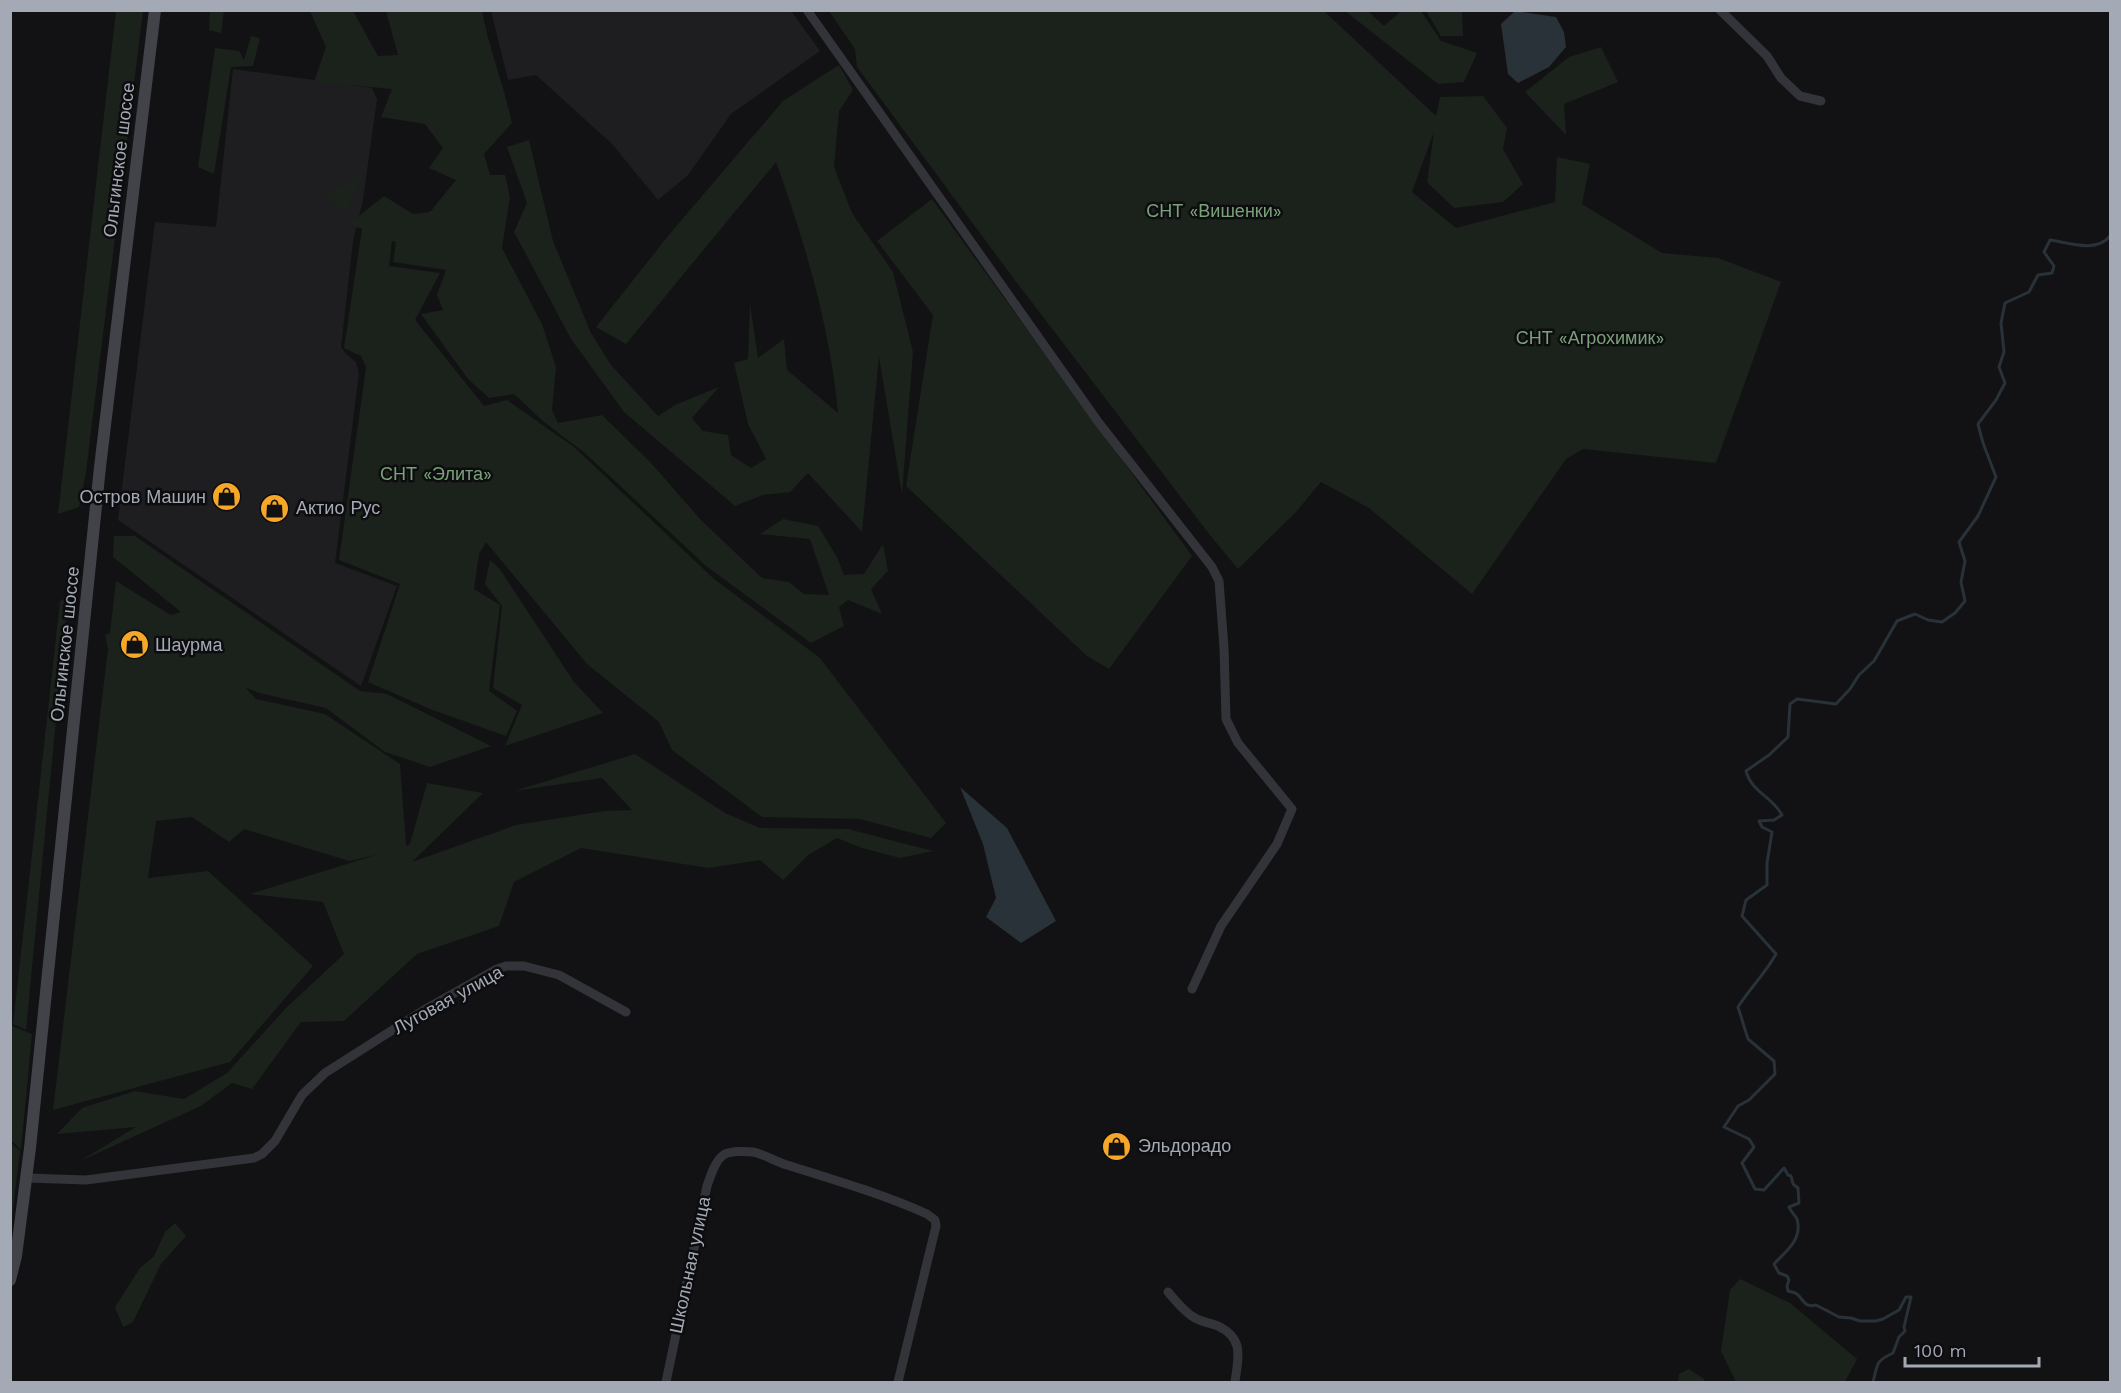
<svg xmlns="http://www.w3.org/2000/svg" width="2121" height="1393" viewBox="0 0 2121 1393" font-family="'Work Sans',sans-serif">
  <rect width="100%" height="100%" fill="#121214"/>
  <path fill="#1e1e21" d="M491,11H791L820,51L731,114L688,175L658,200L612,144L536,75L508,80Z
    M233,69L372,88L377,99L363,200L353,241L341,347L346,354L356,362L359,373L335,563L397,586L361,686L118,520L155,222L216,227Z"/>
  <path fill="#1a221b" d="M116,11H143L86,472L79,507L58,514Z
    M210,11H224L221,33L209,30Z
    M310,11H353L378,56L398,55L386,11H482C489,49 504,85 512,123L484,154L490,175H505L510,197L502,248L542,324L556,367L552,410L558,423L602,415L651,463L701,520L762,578L789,582L804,594L829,595L810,539L760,534L783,519L818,526L837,557L844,575L864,574L883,544L888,571L871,589L882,614L848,600L839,607L844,626L811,643L706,566L586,454L544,422L514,394L489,398L468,379L421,314L443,310L437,295L446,270L393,262L396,242L392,241L389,266L440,273L415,320L484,406L507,400L574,447L714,579L820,658L946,823L931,838L860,819L762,817L672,750L659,722L587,664L486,542L479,554L474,589L500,605L489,691L517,711L506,736L430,709L368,682L400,584L339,560L366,367L361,356L344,348L362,229L349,224L384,196L413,214L430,212L456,180L429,168L443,148L425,124L381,117L392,89L314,82L326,47Z
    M829,11H1324L1436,116L1440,97L1483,96L1507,128L1503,149L1523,184L1503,202L1454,208L1427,182L1434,132L1412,192L1456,228L1555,202L1557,157L1590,164L1582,204L1662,253L1718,258L1781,282L1716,463L1583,449L1566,459L1472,594L1369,508L1321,482L1296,512L1238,569L1209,534L1014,279L857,67L855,49Z
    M1345,11H1368L1384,26L1401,11H1421L1441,41L1477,53L1464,82L1438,84Z
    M1426,11H1462L1463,36H1441Z
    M251,36L260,38L253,66L231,67L214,174L198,167L215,48L239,51L244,60Z
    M1601,47L1618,82L1564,104L1566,135L1525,92L1569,57Z
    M839,65L853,90L839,111L834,167L852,213L893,272L913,352L902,494L879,357L862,532L808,473L790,492L763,495L735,506L624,412L571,339L514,232L527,203L507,147L529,140L553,241L591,333L611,365L658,416L675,405L719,387L692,418L703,431L728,435L731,455L751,468L766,459L748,424L734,363L748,359L750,304L758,358L784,339L787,370L838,413C830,327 805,242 776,162L626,344L596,327L668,236L783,101Z
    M366,170L348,208L335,207L324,195L345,185Z
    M932,199L1192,556L1109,669L1087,656L906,486L933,315L877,241Z
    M114,536H135L360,691L387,694L491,746L430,767L385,752L326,708L259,693L245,687L256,699L325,714L400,764L406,846L410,844L427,783L483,793L412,862L516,825L604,811L632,810L602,778L514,791L635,754L725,813L760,828L848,829L933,851L900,858L862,848L837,838L808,855L783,880L760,860L709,868L581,848L514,882L499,926L417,954L344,1021L301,1022L252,1089L232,1083L201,1106L80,1161L136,1127L57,1134L82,1108L135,1091L184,1099L227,1073L286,1008L344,954L323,902L250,894L376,855L349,861L244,829L229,842L192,817L156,821L148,878L208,871L313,966L230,1062L53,1110L108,649L105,635L110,633L116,581L171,615L181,612L113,557Z
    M490,560L499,568L574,682L603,713L505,746L522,705L493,688L502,606L485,584Z
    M68,596L26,1030L13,1024L60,601Z
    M10,1025L32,1034L21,1150L11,1140Z
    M11,1143L20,1151L11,1227Z
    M175,1223L186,1236L161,1264L133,1322L123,1327L115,1307L140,1268L154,1256L165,1232Z
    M1740,1279L1790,1303L1857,1359L1845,1382H1736L1721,1351L1730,1290Z
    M1689,1369L1704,1379V1382H1678L1679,1374Z"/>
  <path fill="#283238" d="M1515,11L1556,17L1564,32L1566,47L1549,67L1518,83L1508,74L1501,24Z
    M960,787L1007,828L1056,921L1021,943L986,917L996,898L983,844Z"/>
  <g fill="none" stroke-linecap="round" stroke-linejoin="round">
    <path stroke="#283238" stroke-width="3" d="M1873,1382C1878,1365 1874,1362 1893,1353L1899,1337L1905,1331L1904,1327L1911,1297H1906L1899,1310L1883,1319L1876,1321H1860L1851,1318L1839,1317L1816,1305C1804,1308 1804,1300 1797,1294C1794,1292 1791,1292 1788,1291L1787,1286L1789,1280L1787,1276L1779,1273L1774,1264C1785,1252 1803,1240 1797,1219C1795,1215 1791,1212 1789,1207L1799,1203L1798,1188L1793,1184L1791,1176L1788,1175L1784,1168L1764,1190L1755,1189L1742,1163L1754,1147L1749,1139L1724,1127L1738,1106L1749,1100L1775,1074L1774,1061L1748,1039L1738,1007C1750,988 1765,974 1776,954L1742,916L1746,900L1767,885V863L1772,832L1762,827L1759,821L1774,820L1782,815C1772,796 1752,793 1746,771L1769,755L1788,737L1790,704L1797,699L1836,704L1850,689L1859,675L1874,661L1897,621L1915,614L1928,620L1942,622L1955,613L1965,601L1961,582L1965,561L1959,542L1978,516L1996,477L1983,443L1978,424L1996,400L2005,383L1999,367L2004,352L2001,323L2005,303L2029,292L2038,275L2052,273L2054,266L2044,252L2050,240C2069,243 2097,253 2110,236"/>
    <path stroke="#333439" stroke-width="9" d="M807,10L1099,423L1212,567L1219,581L1224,648L1226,719L1238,743L1292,809L1277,844L1221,926L1192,989
      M1720,10L1767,56L1781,78L1800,96L1821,101
      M27,1178L86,1180L254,1158L262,1154L275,1141L302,1095L325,1073L424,1010L497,969L506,966H524L559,975L626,1012
      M1168,1292C1177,1302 1184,1312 1195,1318C1202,1322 1210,1323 1218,1326C1245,1339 1238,1358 1235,1382
      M666,1382L707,1186C711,1175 715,1160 725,1154C732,1151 746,1151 753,1152C764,1154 776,1162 787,1165C835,1180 882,1194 927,1214L935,1220L936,1226L898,1382"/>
    <path stroke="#414349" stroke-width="12" d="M10,1280L16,1256L30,1148L100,467L155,10"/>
  </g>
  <defs>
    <symbol id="shop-disc" viewBox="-11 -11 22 22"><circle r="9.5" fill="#f6a728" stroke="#0d0d0f"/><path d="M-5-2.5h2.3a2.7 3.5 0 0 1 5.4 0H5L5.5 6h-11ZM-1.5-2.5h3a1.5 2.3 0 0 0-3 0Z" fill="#111"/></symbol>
  </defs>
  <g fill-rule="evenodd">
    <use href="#shop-disc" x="210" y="480" width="33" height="33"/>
    <use href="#shop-disc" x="258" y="492" width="33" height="33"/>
    <use href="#shop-disc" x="118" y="628" width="33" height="33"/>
    <use href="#shop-disc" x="1100" y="1130" width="33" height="33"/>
  </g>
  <g text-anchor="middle" stroke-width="5" stroke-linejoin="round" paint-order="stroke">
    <g font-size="18" fill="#a3a9b5" stroke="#0d0d0f">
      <text transform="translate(119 160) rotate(-83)" y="6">Ольгинское шоссе</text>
      <text transform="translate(65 644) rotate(-84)" y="6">Ольгинское шоссе</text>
      <text transform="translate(448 1000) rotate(-29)" y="6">Луговая улица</text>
      <text transform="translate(690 1265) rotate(-78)" y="6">Школьная улица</text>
    </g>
    <g font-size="18" fill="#7aa17a" stroke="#0d0d0f">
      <text x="1214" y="217">СНТ «Вишенки»</text>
      <text x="1590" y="344">СНТ «Агрохимик»</text>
      <text x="436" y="480">СНТ «Элита»</text>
    </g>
    <g font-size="18" fill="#a3a9b5" stroke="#0d0d0f" text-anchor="start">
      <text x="206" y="503" text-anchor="end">Остров Машин</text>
      <text x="296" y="514">Актио Рус</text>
      <text x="155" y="651">Шаурма</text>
      <text x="1138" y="1152">Эльдорадо</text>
    </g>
  </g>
  <rect width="2121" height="1393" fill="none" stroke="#a3a9b5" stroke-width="24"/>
  <path d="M1905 1357v9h134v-9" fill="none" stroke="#a3a9b5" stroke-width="3"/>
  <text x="1914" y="1357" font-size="18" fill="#a3a9b5" stroke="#0d0d0f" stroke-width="4.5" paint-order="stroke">100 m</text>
</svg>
